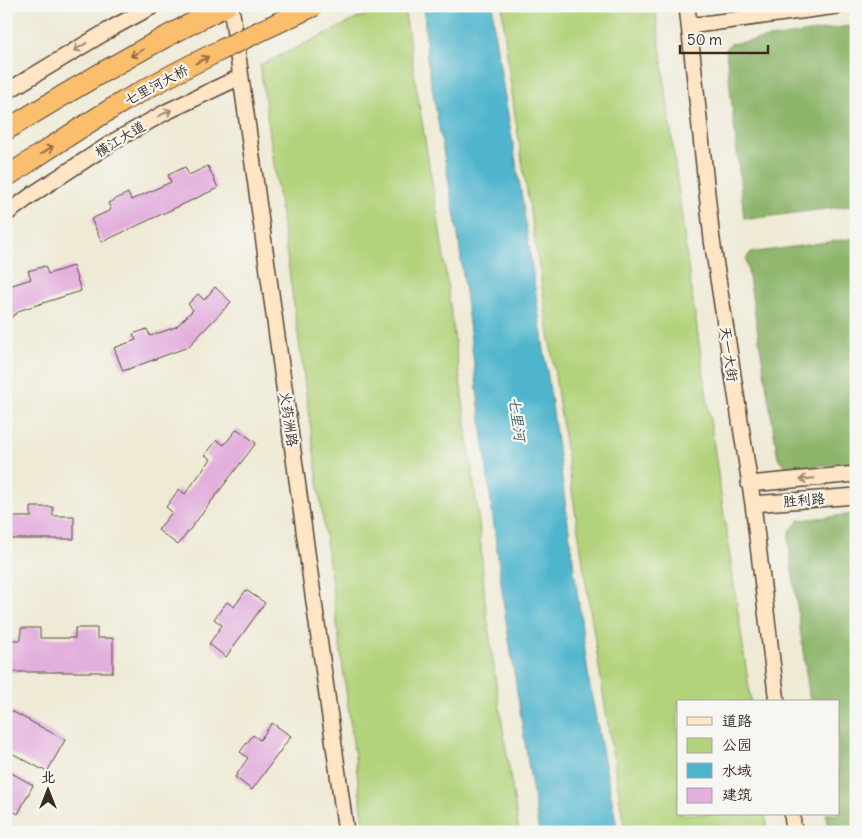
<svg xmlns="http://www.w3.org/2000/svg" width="862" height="838" viewBox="0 0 862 838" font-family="Delius,'LXGW WenKai TC',sans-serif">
  <rect width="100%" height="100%" fill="#f6f6f2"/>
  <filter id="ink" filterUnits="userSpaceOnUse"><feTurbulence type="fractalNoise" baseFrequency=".02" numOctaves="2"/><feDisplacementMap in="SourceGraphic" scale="10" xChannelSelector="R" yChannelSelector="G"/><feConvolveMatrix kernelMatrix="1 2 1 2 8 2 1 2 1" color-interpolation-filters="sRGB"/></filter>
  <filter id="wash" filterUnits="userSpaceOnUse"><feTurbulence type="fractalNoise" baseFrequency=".0096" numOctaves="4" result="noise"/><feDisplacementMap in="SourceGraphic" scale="20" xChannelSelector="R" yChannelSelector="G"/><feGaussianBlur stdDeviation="1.12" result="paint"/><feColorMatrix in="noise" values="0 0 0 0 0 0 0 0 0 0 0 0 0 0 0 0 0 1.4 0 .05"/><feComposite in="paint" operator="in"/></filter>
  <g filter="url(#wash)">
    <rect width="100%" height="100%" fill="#efead5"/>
    <path fill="#b2d37b" stroke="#767e4c" d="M384,6H404L419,104L440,230L479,521L485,601L497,690L519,832H365L302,363L260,65Z
      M502,6H655L689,273L751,702H678V814H765L768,832H625C596,652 569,473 543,293C529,197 510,102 502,6Z"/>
    <path fill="#8db56b" stroke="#647044" d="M856,25V205L749,219L744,218L726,50L730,44Z
      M856,238V462L796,468L786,467L778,458L746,259L750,253Z
      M856,514V832H828L826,814H838V702H810L789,547V532L799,520Z"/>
    <path fill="#4fb5cd" stroke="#457076" d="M424,6H493L495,37L522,198L554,419L590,687L618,832H539L505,615L458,235L427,59Z"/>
    <g id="blocks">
      <path fill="#e3afdd" d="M208,166L218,188L102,242L91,219L111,210L108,203L128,193L131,200L171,182L168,175L185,167L189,175Z
        M45,266L48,274L73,266L81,291L21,310L6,321V287L31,279L28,271Z
        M215,287L231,302L188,347L123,371L114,348L136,340L133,334L147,329L150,336L176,327L193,310L188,304L198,294L204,300Z
        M237,429L256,443L178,545L158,530L172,512L166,507L179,489L185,494L211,459L205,455L217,440L224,445Z
        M31,507H53V516H74V539H8V517H31Z
        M246,590L265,603L226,657L209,644L222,625L214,619L227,602L234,607Z
        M21,628H40V638H75V628H97V638H113V672H6V640H21Z
        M6,708L65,740L47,772L6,750Z
        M272,723L291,736L252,790L235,777L248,758L240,752L253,735L260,740Z
        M6,770L33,785L18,814L6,807Z"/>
    </g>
  </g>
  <g filter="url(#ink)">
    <use href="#blocks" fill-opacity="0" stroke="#564739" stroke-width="1"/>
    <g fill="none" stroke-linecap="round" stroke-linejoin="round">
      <defs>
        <path id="secondary" d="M231,6L346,832
          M687,6L712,240L753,504L777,702
          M689,26L837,6
          M6,92L114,27L153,6
          M6,214L36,192L116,140L166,112L240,77
          M749,484L856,474
          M753,504L856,496
          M792,814L794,832"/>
        <path id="highway" d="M6,130C78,86 150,43 226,6"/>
      </defs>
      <use href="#secondary" stroke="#564739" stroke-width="18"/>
      <use href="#highway" stroke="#564739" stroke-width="22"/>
      <use href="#secondary" stroke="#fde5c5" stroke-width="15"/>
      <use href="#highway" stroke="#fabe6d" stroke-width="20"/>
      <defs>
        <path id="highway-bridge" d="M6,177C44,152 82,126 121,103C183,67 249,36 314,6"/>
      </defs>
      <use href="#highway-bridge" stroke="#564739" stroke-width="22" stroke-linecap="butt"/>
      <use href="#highway-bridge" stroke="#fabe6d" stroke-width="20"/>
    </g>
    <defs><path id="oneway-shaft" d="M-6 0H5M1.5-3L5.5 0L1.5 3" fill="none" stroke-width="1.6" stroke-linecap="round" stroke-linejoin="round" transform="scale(1.25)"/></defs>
    <g stroke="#9c8872">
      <use href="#oneway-shaft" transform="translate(80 47) rotate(149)"/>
      <use href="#oneway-shaft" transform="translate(165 113) rotate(-27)"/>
      <use href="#oneway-shaft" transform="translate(807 479) rotate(175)"/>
    </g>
    <g stroke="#916d42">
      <use href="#oneway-shaft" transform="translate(137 53) rotate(151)"/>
      <use href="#oneway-shaft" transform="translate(202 60) rotate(-28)"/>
      <use href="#oneway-shaft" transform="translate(47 150) rotate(-34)"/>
    </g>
  </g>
  <g text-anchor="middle" stroke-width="4.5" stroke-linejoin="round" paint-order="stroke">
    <g font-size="14" fill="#3b2a1e" stroke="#f6f6f2">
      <text transform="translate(156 85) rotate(-28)" y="5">七里河大桥</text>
      <text transform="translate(120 139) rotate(-31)" y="5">横江大道</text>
      <text transform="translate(729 354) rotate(82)" y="5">天一大街</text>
      <text transform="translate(289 419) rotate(82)" y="5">火药洲路</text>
      <text transform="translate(804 500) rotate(-5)" y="5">胜利路</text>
    </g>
    <g font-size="15" font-style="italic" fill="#425b5b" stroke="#f6f6f2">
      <text transform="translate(517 419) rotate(82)" y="5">七里河</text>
    </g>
  </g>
  <rect width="862" height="838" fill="none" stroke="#f6f6f2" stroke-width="25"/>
  <rect x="677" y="700" width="162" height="115" fill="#f6f6f2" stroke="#aba49d"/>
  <rect x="687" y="717" width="25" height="8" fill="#fde5c5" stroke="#aba49d"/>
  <text x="722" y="726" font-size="15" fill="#3b2a1e">道路</text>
  <rect x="687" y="738" width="25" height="15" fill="#b2d37b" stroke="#aba49d"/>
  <text x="722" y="750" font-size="15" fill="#3b2a1e">公园</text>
  <rect x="687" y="763" width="25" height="15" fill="#4fb5cd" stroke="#aba49d"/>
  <text x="722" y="776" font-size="15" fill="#3b2a1e">水域</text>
  <rect x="687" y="788" width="25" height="15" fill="#e3afdd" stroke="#aba49d"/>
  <text x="722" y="800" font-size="15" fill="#3b2a1e">建筑</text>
  <g transform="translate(48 790)" stroke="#f6f6f2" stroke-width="4" paint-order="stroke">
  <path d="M0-4L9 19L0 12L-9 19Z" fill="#3b2a1e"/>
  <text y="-8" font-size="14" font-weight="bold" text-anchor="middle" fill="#3b2a1e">北</text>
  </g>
  <path d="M680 45v8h88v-8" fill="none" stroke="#3b2a1e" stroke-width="2.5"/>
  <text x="687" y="45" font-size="15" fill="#3b2a1e" stroke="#f6f6f2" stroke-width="4" paint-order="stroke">50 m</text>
</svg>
